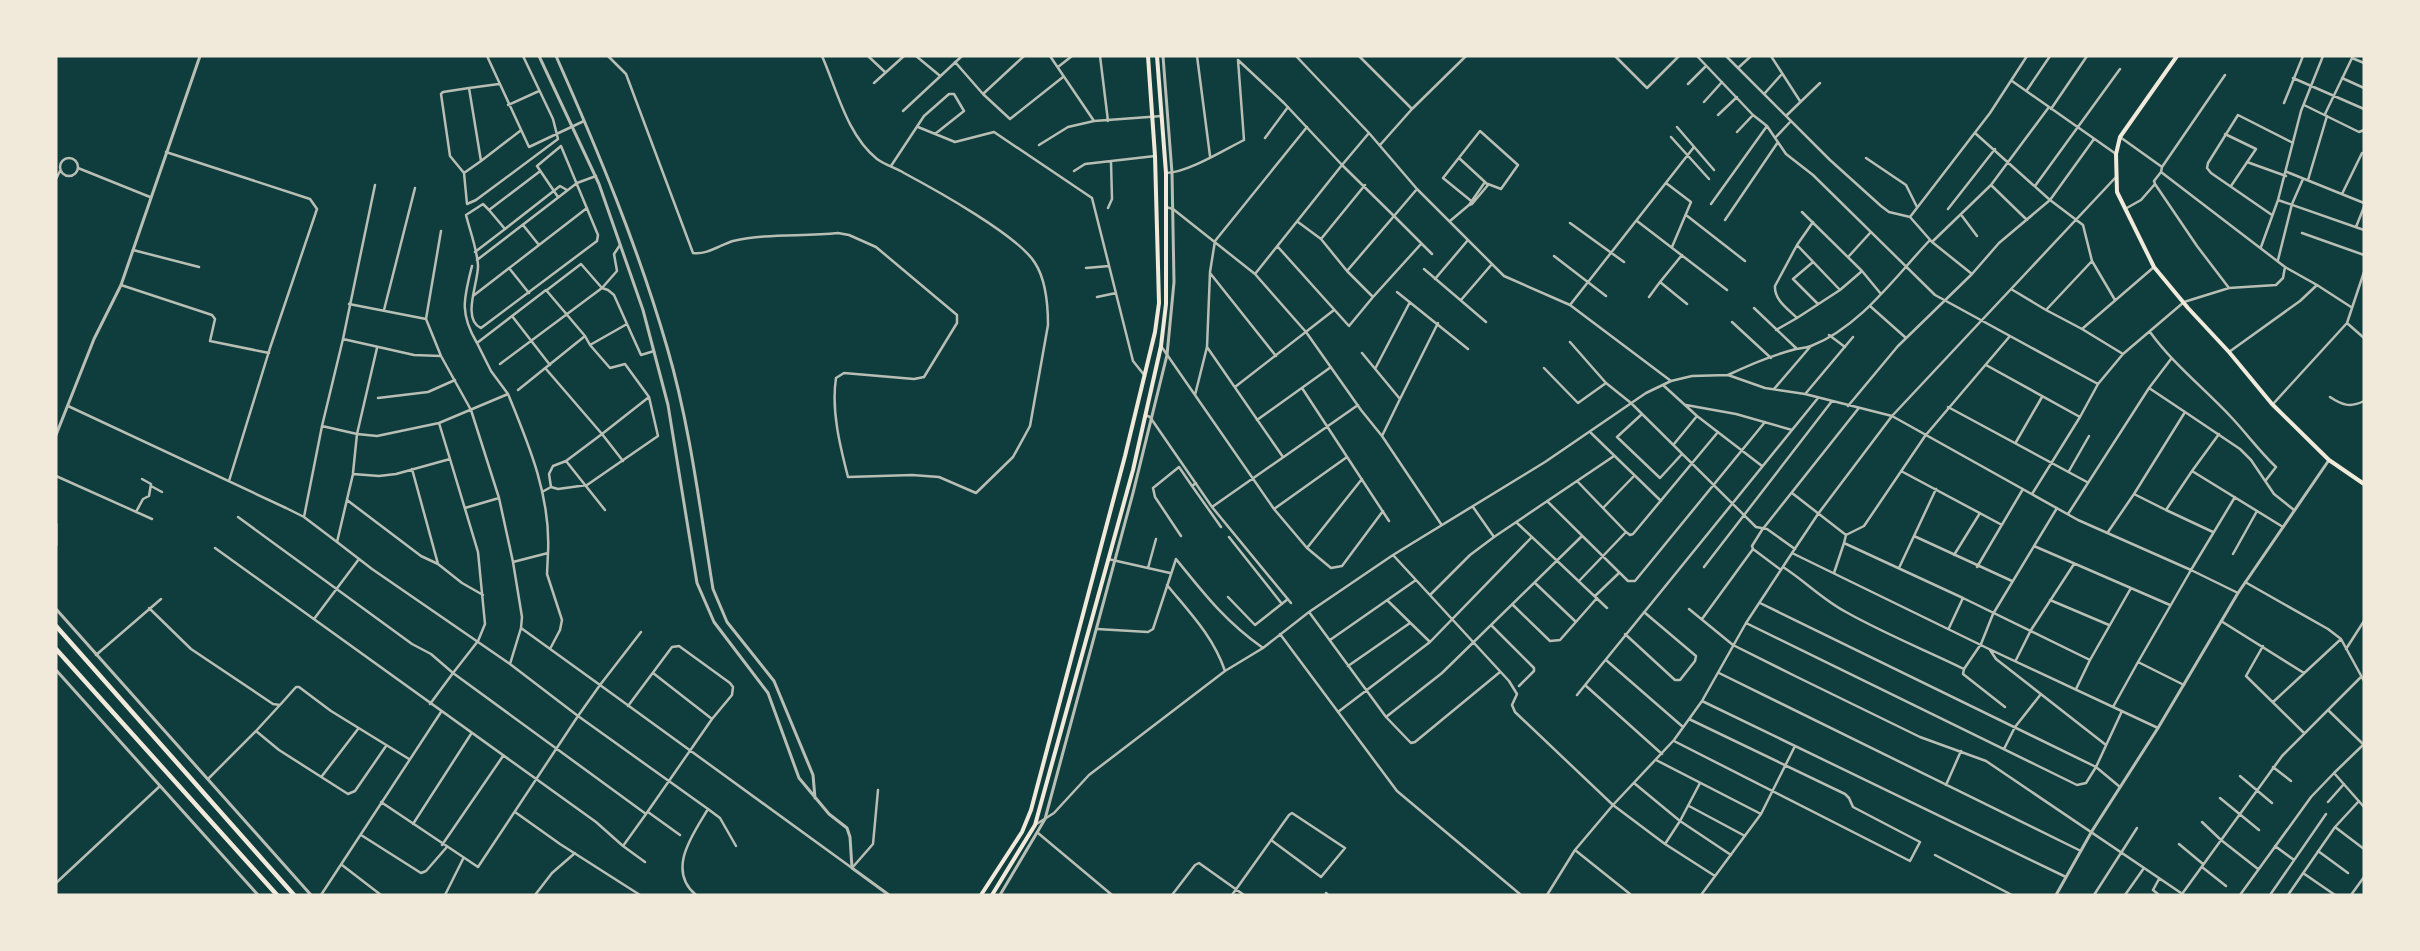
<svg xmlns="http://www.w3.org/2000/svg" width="2420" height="951" viewBox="0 0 2420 951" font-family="'Roboto Condensed',sans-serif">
  <rect width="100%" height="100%" fill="#0f3d3e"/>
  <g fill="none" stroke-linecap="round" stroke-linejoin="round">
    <path stroke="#b8beb3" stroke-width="2.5" d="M487,56L529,147L584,121
      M608,56L626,74L693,253C707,255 720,245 733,241C767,233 803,237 838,233L849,235L876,247L957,315V323L924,377L914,379L844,373L836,378C831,410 840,446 848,477L912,475L939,477L976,493L1013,457L1030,426L1048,325C1048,305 1046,280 1035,263C1019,236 934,189 904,173C896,168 885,165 877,159C847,135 837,90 822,56
      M868,56L885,72
      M916,56L939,75
      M1050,56L1094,121L1162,116
      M1100,56L1108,121
      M1197,56L1210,156
      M1296,56L1369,133L1417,189L1504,276L1570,305L1671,381L1692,376L1728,375L1765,388L1805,394L1892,416L2078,520L2191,570L2235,497
      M1359,56L1412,109
      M1615,56L1647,88L1679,56
      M1697,56L1753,115L1767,126L1786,154L1813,175L1935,295L2098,384
      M1726,56L1830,160L1881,206L1889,212L1910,217L1932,242L1972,274
      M1771,56L1800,101
      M2323,56L2301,111L2278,200L2364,230
      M2352,58L2364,63
      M955,62L983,94L1010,119L1063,77
      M1058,67L1072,56
      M1738,68L1751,56
      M2293,78L2364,109
      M2342,78L2364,88
      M2012,81L2116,154
      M874,83L904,56
      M499,84L469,88L481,161L464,173L467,204L476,200L558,139L553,119L523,56
      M1688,84L1706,66
      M2027,90L2050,56
      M1765,93L1782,74
      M983,94L1024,56
      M1704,102L1722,82
      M2284,103L2303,56
      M508,105L539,91
      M2304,105L2359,132L2364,130
      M2051,109L2087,56
      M903,111L962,56
      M2325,114L2353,56
      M1718,115L1737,97
      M1787,115L1820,83
      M918,127L955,142L994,132L1092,198L1133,361L1145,376
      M1677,127L1714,170
      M1737,132L1753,115
      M1975,133L2050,200L2083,225L2092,261L2046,310L2082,329L2154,267
      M2225,134L2256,149L2231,186
      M1671,137L1709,179
      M2120,137L2162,167L2161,172L2285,267L2317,285
      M1265,138L1288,107
      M1775,138L1791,121
      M1039,145L1068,127L1094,121
      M1380,145L1412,109L1466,56
      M166,152L310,199L317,209L270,348L229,481
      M1459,158L1485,182
      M1866,158L1906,185L1917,207
      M60 167a9 9 0 1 1 18 0a9 9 0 1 1-18 0Z
      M481,161L520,131
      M2247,162L2286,176
      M891,166L924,116L949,94H954L964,111L935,134
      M2162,167L2225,75
      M78,168L150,197
      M1074,171L1085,164L1155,156
      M2287,172L2364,203
      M464,173L450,156L441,94L443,92L469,88
      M1166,173C1187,173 1224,150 1244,140L1238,60L1284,103L1342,165L1255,274
      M56,179L60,171
      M2308,180L2327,116
      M1485,182L1488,185L1472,204L1469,205Z
      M1666,183L1691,202L1672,247
      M2155,184L2197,246L2229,288
      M375,185L343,339L414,355L441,356L471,410L499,498
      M1991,185L2027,220
      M2035,186L2120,69
      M1417,189L1394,216L1432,254
      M2342,194L2362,153
      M1470,200L1443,178L1480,131L1518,165L1501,189L1488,184
      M1711,204L1767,126
      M1166,207L1173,209L1255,274L1306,332L1361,410L1382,436L1441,524
      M1108,208L1112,199L1111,162
      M1948,209L1995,149
      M2125,209L2141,200L2155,184L2154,181L2161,172
      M489,210L483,204L466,215C470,231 477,249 478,265C479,281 461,319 481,328L597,241L598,235L561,146L537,166L558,197
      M1686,215L1745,261
      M2272,215L2211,173L2207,168L2208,163L2238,115L2293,143
      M1962,216L1977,236
      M1910,217L1990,113L2027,56
      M1725,220L1778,142
      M1450,221L1469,205
      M1637,221L1727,290
      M1298,222L1321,239L1347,271
      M1813,222L1797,245L1775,286C1774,300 1788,309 1797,318L1840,290
      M1570,223L1624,262
      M523,225L539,245
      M2356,227L2364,207
      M505,229L560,186L567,190
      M2302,233L2364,255
      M1321,239L1365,185
      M1932,242L1991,185L2049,107
      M1797,245L1840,290L1862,271L1802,212
      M1278,247L1349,326L1373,297L1347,271L1394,216L1342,165L1369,133
      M2261,247L2278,200
      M133,250L199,267
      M475,252L505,229L489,210L539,172
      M1682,255L1660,282L1687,304
      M1554,256L1606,296
      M1849,256L1870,233
      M477,260L577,183L596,176
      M2278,260L2292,204L2303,179
      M2092,261L2115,300
      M1813,262L1793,279L1818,304
      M472,266C464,298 459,313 477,343
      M509,268L529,293
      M1086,268L1109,266
      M1424,269L1486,322
      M1862,271L1881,294
      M1210,273L1276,356
      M1435,279L1468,240
      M121,285L212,315L215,319L210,341L269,353
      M2011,289L2046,310
      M547,290L581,264L602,288L608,290L614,295L627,324L590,345L585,336
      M1397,292L1468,349
      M473,296L587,208
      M1097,297L1116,293
      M1373,297L1421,244
      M1649,297L1660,282
      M1461,300L1492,264
      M349,304L426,319L441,231
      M1570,305L1694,147
      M1870,306L1906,338
      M1754,308L1796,348
      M384,310L415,188
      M512,316L550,365
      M426,319L441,356
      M1732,322L1771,358
      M2347,323L2364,338
      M627,324L641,355L654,351
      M2082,329L2123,354
      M1776,330L1797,318
      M2150,332C2173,364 2205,389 2232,418C2247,434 2260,452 2276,467L2266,480
      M1829,335L1845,347
      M1570,342L1606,383L1631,403L1756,527L1767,529L1795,549
      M1161,346L1274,509L1307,548L1331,568L1342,566L1383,511
      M1207,347L1283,457
      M2229,352L2300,301L2317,285L2351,307
      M1362,353L1400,399L1382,436
      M500,364L602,288L617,271L614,254L620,245
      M1986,365L2080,417
      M1544,368L1578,403L1606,383
      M546,369L602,434L649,397L625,364L610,368L590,345
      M1375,369L1410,302
      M1728,375C1749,365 1773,355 1796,349C1801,348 1806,348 1811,346C1860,327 1895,277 1930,240
      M1663,385L1697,416L1762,466
      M1235,387L1334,310
      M1302,388L1389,521
      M2149,388L2185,412
      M1774,389L1810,347
      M1806,393L1853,337
      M508,394L491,371L477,343L546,290L585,336L518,390
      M1195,395L1207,347L1210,272L1215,241L1307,127
      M2330,397C2342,405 2350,408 2364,401
      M378,398L428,392L455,380
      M1400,399L1438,323
      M2273,404L2347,323L2364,272
      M1686,405L1736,414L1792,430
      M68,406L286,508L304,517L337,542L353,474L379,476L396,474L450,459L439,423L508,394C529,445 551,497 548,553L513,562L522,617L521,628L510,664L372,569L337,542
      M1848,406L1898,346L1972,274L1999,243L2050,200L2094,139
      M1948,407L2087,482
      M1642,414L1617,437L1660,478L1682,454
      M1145,415L1150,417L1212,507L1291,603
      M1257,420L1331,367
      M322,426L343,339
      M1591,433L1661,501
      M2016,442L2042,397
      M1674,444L1697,416
      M450,459L478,552L485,624L478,641L453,673L646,814L712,719L732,695L733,687L730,683L679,646L672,647L628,706
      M566,461L605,510
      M412,469L438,564
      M1901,471L2002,525
      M2069,471L2089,436
      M2192,471L2219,434
      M353,473L357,434L377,436L439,423
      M56,476L152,519
      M1577,481L1626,532L1579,581
      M151,486L162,492
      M1192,486L1221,527
      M551,487L558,489L587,485L658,436L649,397
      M1936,489L1914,536L2012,581
      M542,492L551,487L549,474L553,466L566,461L602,434L623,461
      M1792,493L1846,535L1844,543
      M2032,494L2080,417L2098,384L2123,354L2184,302L2229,288L2276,285L2283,278L2285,267
      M347,500L421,556L438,564L462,583L483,595
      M1547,501L1628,581H1635L1765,422
      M1212,507L1358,405
      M1473,507L1494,537
      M465,508L499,498L513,562
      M1603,508L1634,476
      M1274,509L1347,457
      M2166,510L2213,532
      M136,512L143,499L149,496L151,484L142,479
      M2068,514L2149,388L2171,359
      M238,517L412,644L431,654L453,673L430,704
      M304,517L322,426L357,434L377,348
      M1516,522L1607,608
      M2283,527L2192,471L2166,510L2134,494L2185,412L2240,449L2251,460L2274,494L2294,510
      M1626,532L1630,535L1633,534L1718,432
      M2108,532L2134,494
      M1846,535L1864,526L1925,436L2010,336
      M1181,536L1155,497L1153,488L1179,467L1192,486L1196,483
      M1229,537L1282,604
      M2034,546L2170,605
      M215,548L596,822L623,846L646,814
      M1307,548L1362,479
      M1753,549L1781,570
      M548,553L547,574L562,620L560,630L550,649
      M1792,553L1989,649L2158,728
      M2233,554L2257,511
      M1393,555L1509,681L1517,694L1512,705L1515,712L1613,805L1665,844L1680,821L1731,855
      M1954,555L1980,513
      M1108,559L1170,573
      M1704,567L1832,401
      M1783,567C1805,581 1823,600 1846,612C1883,633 1925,650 1964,669L1981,644L1993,614L2057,508
      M1977,567L2023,489
      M1148,568L1156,539
      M1899,568L1914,536
      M1834,573L1844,543L1963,598L1949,628
      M2245,582L2328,629L2341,639L2364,681
      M1535,583L1575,621
      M1167,585C1190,613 1213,636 1225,671
      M1430,595L1470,555L1494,537L1614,456
      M1595,596L1619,573
      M1228,597L1255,625L1288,599
      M1963,598L2090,660
      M1387,600L1430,642
      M2050,600L2109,625
      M1760,603L2096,767L2120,787
      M1513,605L1550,641L1560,640L1597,598
      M149,608L191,649L273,704L280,705L296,687H299L331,711L409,759
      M1689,609L1733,645L1795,676L1920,737L1986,761L2184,895
      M1309,612L1386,717L1411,743L1415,742L1500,672
      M314,619L359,559
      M1702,619L1753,549L1752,546L1762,530L1858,409
      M2221,621L2304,673
      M1746,623L2077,785L2086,783L2096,767L2122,711
      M1492,626L1534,668V671L1519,686
      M521,628L600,685L641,632
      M1097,629L1148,632L1153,629L1176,559C1205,595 1226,622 1263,648
      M1280,634L1397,791L1521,895
      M1625,634L1675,680H1680L1695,661L1696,656L1644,612
      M1330,640L1416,580
      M2263,646L2246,676L2304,733
      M2346,649L2364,621
      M1990,650L1996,659L2106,745
      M96,655L161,599
      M1606,660L1683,727
      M2016,660L2031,630L2074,564
      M1348,666L1410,623
      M1964,669L1963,674L2005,707
      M653,673L712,719
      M1719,673L2081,851
      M1585,685L1662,754
      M2184,685L2138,662L2191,570L2238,593
      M2076,689L2090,660L2131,588
      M1577,695L1818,398
      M1702,701L2066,877
      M2273,702L2341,639
      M2113,707L2138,662
      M2328,710L2364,745
      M1338,712L1430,642L1531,538
      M1386,717L1442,673L1581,537
      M256,731L279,750L348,794L355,791L386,746
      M1674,741L1910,861L1920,842L1853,807L1849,798L1845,794L1689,719
      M2363,745L2334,773L2364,807
      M2004,749L2015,727L2041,694
      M1656,760L1761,814
      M2273,767L2291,781
      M322,776L358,729
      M2240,776L2272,803
      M208,779L256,731L279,706
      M1634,783L1680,821L1700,783
      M1946,785L1961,751
      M2220,798L2259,830
      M381,802L478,867L578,716L510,664
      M2328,802L2344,784
      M1689,806L1745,836
      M515,812L560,844L640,895
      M648,812L680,835
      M2202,822L2221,840L2258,869
      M413,824L471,734
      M1035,825L1054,813L1089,775L1225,671L1263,648L1309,612L1393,555L1545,462L1646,393L1671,381
      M2335,827L2364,849
      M1038,833L1112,895
      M361,835L421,873L426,871L446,848
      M1665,844L1715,876
      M2179,844L2203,864
      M442,845L503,756
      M623,846L645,862
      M736,846L720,818L708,809L578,716L600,685L852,868L873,844L878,790
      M2275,846L2294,860
      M1575,850L1630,894
      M2318,851L2348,873
      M1935,855L2012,895
      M342,865L381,895
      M2202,867L2226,886
      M2303,873L2335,895
      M2159,879L2153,890L2159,895
      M56,883L160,786
      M1326,893L1328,895
      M2182,894L2282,756L2361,677
      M321,895L441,712
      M445,895L463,859
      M535,895L552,873L575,853
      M696,895C666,870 693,834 708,809
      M1172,895L1195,865L1199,863L1244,895
      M1232,895L1289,815L1292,813L1345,848L1321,877L1271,840
      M1547,895L1575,850L1613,805L1674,740L1702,701L1746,623L1792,553L1818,514L1892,416L2116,177
      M1701,895L1761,814L1795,746
      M2094,895L2137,828
      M2125,895L2144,868
      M2240,895L2311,797L2334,773
      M2270,895L2326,814
      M2288,895L2335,827L2359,801
      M2351,895L2364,877"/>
    <path stroke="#b8beb3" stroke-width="3" d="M539,56L599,184L643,310L668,405L697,583L714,622L768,693L799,778L829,814L847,828L850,837L852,868L889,895
      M556,56C598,151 638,247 667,347C690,425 700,509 713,589L727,622L774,681L813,775L815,798
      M56,435L94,339L121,285L200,56
      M56,524V545
      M56,609L311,895
      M56,670L258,895
      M1000,895L1045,819L1133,493L1167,355L1174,282L1172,173L1163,56
      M2056,895L2092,831L2158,728L2238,593L2329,460"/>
    <path stroke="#f1e9da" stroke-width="4" d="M2177,56L2120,137L2116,154L2117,192L2154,267L2188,308L2229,352L2272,404L2329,460L2364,484
      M981,895L1022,832L1031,810L1125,456L1155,332L1159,303L1155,156L1148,56
      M992,895L1035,825L1133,470L1161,346L1166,304V173L1157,56"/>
    <path stroke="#f1e9da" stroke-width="4.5" d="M56,626L294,895
      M56,649L277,895"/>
  </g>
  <rect width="2420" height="951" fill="none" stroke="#f1e9da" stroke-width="115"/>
</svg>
